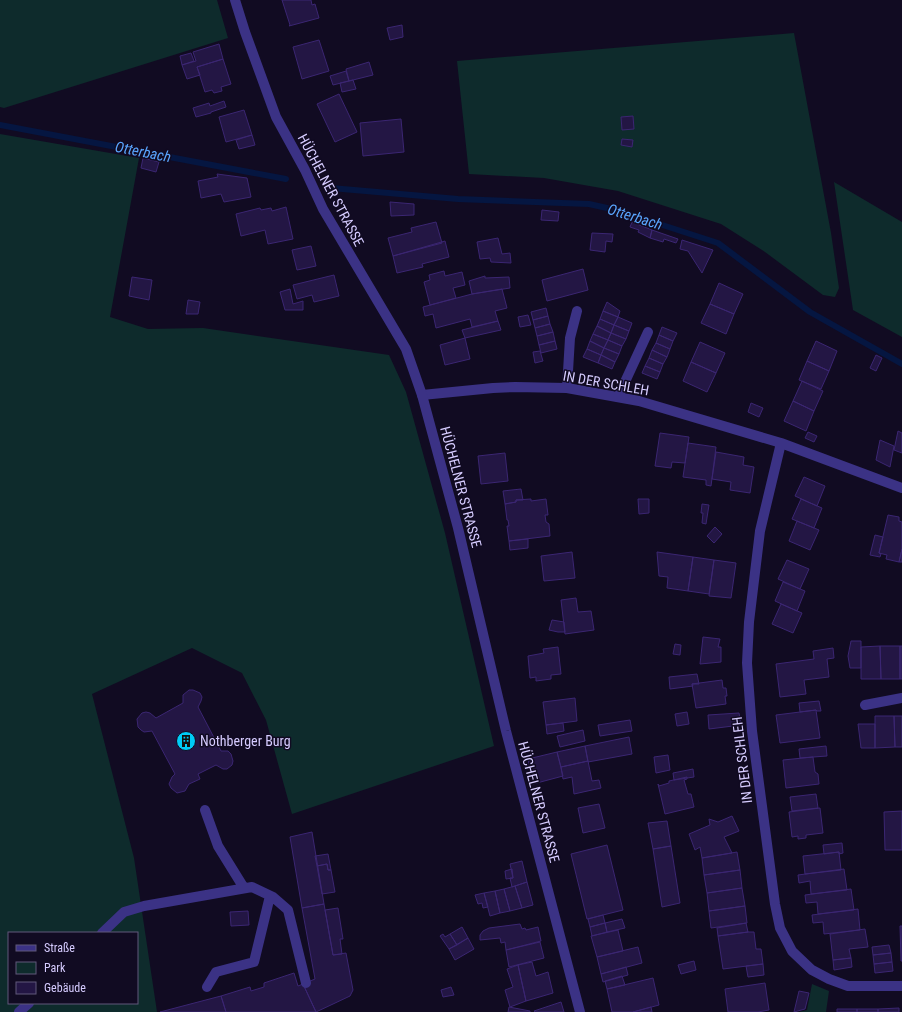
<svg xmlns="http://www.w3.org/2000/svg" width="902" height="1012" viewBox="0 0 902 1012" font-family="'Roboto Condensed',sans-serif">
  <rect width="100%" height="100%" fill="#110b22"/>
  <path fill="#0e2b2c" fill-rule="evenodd" d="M0,0H217L228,38L4,108L0,107Z
    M794,33L831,233L839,288L835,297L823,295L765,252L721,224L618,191L544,178L469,174L457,61Z
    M0,134L139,158L110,317L148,329L203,328L389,355L406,392L445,533L494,746L292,814L266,720L242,673L192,648L92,694L134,858L157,1012H0ZM9,933H137V1003H9Z
    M834,182L902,222V337L853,310Z
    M812,984L829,991L826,1012H799L807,1010Z"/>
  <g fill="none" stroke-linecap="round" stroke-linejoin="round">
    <path stroke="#051641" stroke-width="6" d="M0,125L286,179
      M331,188L458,199L589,204L616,210L718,243L810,312L902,364"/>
  </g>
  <path fill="#231644" stroke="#3b2672" d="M282,0H311L312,5L315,4L319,18L289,26L290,25Z
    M402,25L403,37L390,40L387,28Z
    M319,40L329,71L302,79L293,47Z
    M219,44L223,59L197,67L200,75L187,79L182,65L196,61L193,52Z
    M191,53L194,61L182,65L180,56Z
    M223,59L231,84L221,87L222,91L214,93L212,90L205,92L197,67Z
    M369,62L373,75L349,81L346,69Z
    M346,71L349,81L333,85L330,76Z
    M353,80L356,89L342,92L340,83Z
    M339,94L357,132L335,142L317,104Z
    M224,101L226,107L211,112V113L196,117L193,108L209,103L210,106Z
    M244,110L252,135L226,142L219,117Z
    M633,116L634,129L622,130L621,117Z
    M401,119L404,152L363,156L360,123Z
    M252,135L255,145L239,149L236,140Z
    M622,139L633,140L632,147L621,145Z
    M143,158L159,162L156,172L141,168Z
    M217,174L247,178L251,197L224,202L221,194L201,198L198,181L218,177Z
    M390,202L414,204V215L391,216Z
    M286,207L293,239L268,244L265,230L241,236L236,214L260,208L261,210L271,208L272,211Z
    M542,210L559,212L558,221L541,220Z
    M436,222L442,243L393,256L388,238L412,232L411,228Z
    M632,222L652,230L650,238L638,232L639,230L630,227Z
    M652,230L678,239L676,243L664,239L663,242L650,238Z
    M592,233L613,234L612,242L606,241L605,252L590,250Z
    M498,238L502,254L510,253L511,263L491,262L490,258L480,259L477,242Z
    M682,240L713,250L702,273L688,251L680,249Z
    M445,241L449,257L422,264L423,267L397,273L393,256Z
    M311,246L316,266L297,270L292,250Z
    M583,269L588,290L547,301L542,280Z
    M444,271L445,276L462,272L465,285L453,288L456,298L430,305L424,282L430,280L429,275Z
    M334,275L339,296L314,302L312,295L297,299L293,285Z
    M485,276V278L509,277L510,288L472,294L469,281Z
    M132,277L152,280L149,300L129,296Z
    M719,283L743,294L734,314L710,304Z
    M290,289L293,304L303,301V310H285L280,292Z
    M502,289L507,308L495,311L498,321L472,327L470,319L436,328L433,314L425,316L423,307L472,294Z
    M188,300L200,302L198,314H186Z
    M607,302L620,311L618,317L603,311Z
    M710,304L734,314L726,334L701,323Z
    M546,308L548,316L533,320L531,312Z
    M603,311L618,317L614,325L600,319Z
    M528,315L531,325L520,327L518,317Z
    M548,316L550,324L535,328L533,320Z
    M618,317L632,323L629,331L614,325Z
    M600,319L614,325L611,333L597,326Z
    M498,321L501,330L465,338L462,330Z
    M550,324L553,332L537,336L535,328Z
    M614,325L629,331L626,339L611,333Z
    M597,326L611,333L608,340L593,334Z
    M662,327L677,333L673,341L659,335Z
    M553,332L555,341L539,345L537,336Z
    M611,333L626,339L622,346L608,340Z
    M593,334L608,340L604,348L590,341Z
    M659,335L673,341L670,349L656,343Z
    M465,338L470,359L445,365L440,345Z
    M608,340L622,346L619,354L604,348Z
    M555,341L557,349L541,353L539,345Z
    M590,341L604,348L601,355L587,349Z
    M816,341L837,351L829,371L807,361Z
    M700,342L725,353L716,373L691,362Z
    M656,343L670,349L667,357L652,350Z
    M604,348L619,354L615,362L601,355Z
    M587,349L601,355L598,363L583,357Z
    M652,350L667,357L663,364L649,358Z
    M540,351L543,361L535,363L533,352Z
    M601,355L615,362L612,369L598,363Z
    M876,355L882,358L876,371L870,368Z
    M649,358L663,364L660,372L645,366Z
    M807,361L829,371L821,389L799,380Z
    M691,362L716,373L707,392L683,381Z
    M645,366L660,372L657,379L642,373Z
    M802,381L823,391L814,411L793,401Z
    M793,401L814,411L806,431L784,421Z
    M751,403L763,408L759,417L748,412Z
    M898,431L902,433V453L894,450Z
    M808,432L817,436L814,442L805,438Z
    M660,433L689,437L685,463L672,462L671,468L655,466Z
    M880,440L894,446L890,467L876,460Z
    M688,443L716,447L711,486L706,485V480L683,477Z
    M716,452L744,457L743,465L754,467L750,493L730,490L731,482L712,479Z
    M505,453L508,481L481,484L478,456Z
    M804,477L825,486L817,506L795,496Z
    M521,489L523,500H516V502L505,504L503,491Z
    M531,499V501L546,499L548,515H545L546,522L549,524L550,536L509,541L507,526H509L508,520H507L505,504L516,502V500Z
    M638,499H649V513L639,514Z
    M801,499L822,508L814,528L792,519Z
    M702,504L709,505L706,524L702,523L703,513H701Z
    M888,515L899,517V521L902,522V549L899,562L886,559L887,555L879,553Z
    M797,521L819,530L810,550L789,541Z
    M715,527L722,534L714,543L707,536Z
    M875,535L883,537L879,553L881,554L880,557L870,555Z
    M528,539V548L510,550L509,541Z
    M902,549V562H899Z
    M572,552L575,578L544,581L541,556Z
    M657,552L693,557L688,591L667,588L668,577L659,576Z
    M693,557L714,560L709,594L688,591Z
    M714,560L736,563L731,598L709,596Z
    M787,560L809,569L800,589L778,579Z
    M783,582L805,591L797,611L775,601Z
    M576,598L578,612L591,611L594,630L565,634L561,600Z
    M781,604L802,613L793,633L772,624Z
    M552,620L564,622L565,632H558L549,630Z
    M703,637L720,639L718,647H721V662L700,664Z
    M851,641H861V668H850L848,656Z
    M675,644L681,645L680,655L673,654Z
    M880,646H900V679H881Z
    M880,646L881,679H861V647Z
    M900,646H902V679H900Z
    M558,647L561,674L551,675V679L536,681V677L530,678L528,656L544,653L543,649Z
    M833,648L834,658L827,659L829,677L804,680L806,694L780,697L776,664L814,659L813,651Z
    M697,674L699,684H692L693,686L670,689L669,677Z
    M722,680L723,688H726L727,696H725L726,704L696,708L692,684Z
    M189,690H193L200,693L202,697L201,701L198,707L221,751H228L231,754L233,761L232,765L227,769H223L216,765L198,774L200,779L189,784L185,791L177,793L171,788L169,784L172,777L175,774L152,731L144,732L141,730L138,727L137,719L142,713L146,712L150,713L156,718L183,703V695Z
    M575,698L577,721L546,725L543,702Z
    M819,701L821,711H817L816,710L800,712L799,703Z
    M816,710L820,738L780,743L776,715Z
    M687,712L689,724L677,726L675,714Z
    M739,713L741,725L709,729L708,715Z
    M875,716H894L895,747L875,748Z
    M894,716H902V747H895Z
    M630,720L632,731L600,736L598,725Z
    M563,723L564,731L547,734L546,725Z
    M858,724H875V748H861Z
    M583,730L585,741L560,747L557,736Z
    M629,737L632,754L588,762L585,746Z
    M585,746L588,761L561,767L557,752Z
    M826,746L827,756L800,758L799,749Z
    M557,752L563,776L533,784L528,759Z
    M668,755L670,770L656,773L654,757Z
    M813,757L815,772L818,774L819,784L786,788L783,760Z
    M588,761L592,781L599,780L601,788L574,794L572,777L563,779L561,767Z
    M693,769L694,777L674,780L673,773Z
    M687,777V779L684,780L688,794H691L694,807L665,814L658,784L659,786L669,783V781Z
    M816,794L818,808L792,811L790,797Z
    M599,804L605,828L583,833L578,808Z
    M820,808L823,833L806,835V838L798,839V836L792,837L789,812Z
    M902,811V850H885L884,812Z
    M732,816L739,831L724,837L732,853L702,858L700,847L695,850L689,834L710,825L709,819L718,822Z
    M667,821L671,846L653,849L648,823Z
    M312,832L324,904L302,908L290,837Z
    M842,843L843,853L839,854V852L824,854L823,845Z
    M607,845L623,910L587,919L571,854Z
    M671,846L680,903L662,907L653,849Z
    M737,852L740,870L704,875L702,858Z
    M839,852L841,870L805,874L803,856Z
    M328,854L331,870H328L327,864L317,866L315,856Z
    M522,861L527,882L512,887L510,878H513L510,864Z
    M327,864L328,870H331L335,892L322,894L317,866Z
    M512,869L513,878L506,879L505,871Z
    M844,869L847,890L811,894L810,881L799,883L798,875Z
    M740,870L742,888L707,893L704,875Z
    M527,882L533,905L522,908L515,886Z
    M515,886L522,908L510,911L504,889Z
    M742,888L745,906L709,911L707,893Z
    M504,889L510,911L500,913L495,891Z
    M851,889L854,910L818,914L817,902L806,903L805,895Z
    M495,891L500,913L490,916L484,893Z
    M484,893L488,907L483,908L482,903L478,904L475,895Z
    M324,904L333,955L346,953L353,990L350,996L316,1012L303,984L315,979L302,908Z
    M745,906L747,923L711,928L709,911Z
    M338,908L343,939H340L342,954L333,955L325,910Z
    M858,909L860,930L824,934L823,922L813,923L812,915Z
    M248,911L249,925L231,926L230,912Z
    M603,915L605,923L590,927L588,919Z
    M622,919L625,928L607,932L605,923Z
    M605,923L607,932L592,936L590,927Z
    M746,923L748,932L718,936L717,928Z
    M520,924L522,929L525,928L526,930L538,927L541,941L506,950L505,942L501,943L500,938L480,940V935L483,931L489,928Z
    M900,926H902V961H901Z
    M462,927L468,938L457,945L450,934Z
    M865,929L868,947L849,949L851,958L833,960L830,934Z
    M618,930L623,951L597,957L591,936Z
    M748,932H754L756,949H761L763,964L723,969L718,936Z
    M443,934L445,937L450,934L457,945L449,949L440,936Z
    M468,938L474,949L455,960L449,949Z
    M540,942L544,958L509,967L506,950Z
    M889,945L891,953L873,955L872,947Z
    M638,947L642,963L601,974L597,957Z
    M891,953L892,962L874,964L873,955Z
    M851,958L852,967L834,970L833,960Z
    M694,961L696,970L681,974L678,965Z
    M532,962L536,976L548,972L553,993L526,1001L518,965Z
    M892,962L893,971L875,973L874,964Z
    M763,964L764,975L748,977L746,966Z
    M518,965L526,1001L510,1007L505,990L513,987L507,969Z
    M626,967L628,975L603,982L601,974Z
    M294,973L298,986L303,984L316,1012H226L221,996L250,987L251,991L264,987V983Z
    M622,976L625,985L607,989L605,981Z
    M653,978L659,1005L633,1012H612L607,989Z
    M765,983L769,1010L758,1012H728L725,989Z
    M451,987L454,995L443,997L441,990Z
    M799,991L809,993L805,1009L794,1012Z
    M221,996L226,1012H160Z
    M561,1002L564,1012H535L534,1011Z
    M509,1007L530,1011V1012H508Z
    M651,1007L652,1012H633Z
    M899,1008V1012H878V1009Z
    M837,1009H857V1012H837Z
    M857,1009H878V1012H857Z"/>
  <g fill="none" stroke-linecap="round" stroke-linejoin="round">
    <path stroke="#3b3285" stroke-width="10" d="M567,388L570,338L577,311
      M618,397L648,332
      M865,705L902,698
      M205,810L218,846L244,888
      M102,933L124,912L144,906L252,887L273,897L288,910L306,983
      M207,987L216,972L254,962L270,896
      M19,1012L29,1003"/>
    <path stroke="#3b3285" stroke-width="10" d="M422,395L493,388L515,387L567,388L639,401L781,443L902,488
      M781,443L760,531L749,622L747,663L752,731L775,904L780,928L792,951L812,970L829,979L848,986H902"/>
    <path stroke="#3b3285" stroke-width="10" d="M235,0L245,32L276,117L305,170L323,209L406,349L422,395L458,528L506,731L580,1012"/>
  </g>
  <defs>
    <symbol id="building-disc" viewBox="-11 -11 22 22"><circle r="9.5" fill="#00cbf7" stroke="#110b22"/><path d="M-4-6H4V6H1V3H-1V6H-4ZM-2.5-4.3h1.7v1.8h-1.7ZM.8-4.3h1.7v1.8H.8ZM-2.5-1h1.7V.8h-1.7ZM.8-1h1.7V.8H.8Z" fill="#111"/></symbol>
  </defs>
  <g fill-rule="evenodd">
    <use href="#building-disc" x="175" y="730" width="22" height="22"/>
  </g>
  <g text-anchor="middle" stroke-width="3" stroke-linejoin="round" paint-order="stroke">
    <g font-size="14" fill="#d6ccff" stroke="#110b22">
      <text transform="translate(331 190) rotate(62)" y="5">HÜCHELNER STRASSE</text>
      <text transform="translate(606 383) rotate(10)" y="5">IN DER SCHLEH</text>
      <text transform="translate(461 487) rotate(75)" y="5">HÜCHELNER STRASSE</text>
      <text transform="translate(742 760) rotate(-97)" y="5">IN DER SCHLEH</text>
      <text transform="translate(539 802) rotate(75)" y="5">HÜCHELNER STRASSE</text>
    </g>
    <g font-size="14" fill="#d6ccff" stroke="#110b22" text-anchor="start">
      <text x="200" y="746">Nothberger Burg</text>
    </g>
    <g font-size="15" font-style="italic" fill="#5aa6ff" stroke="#110b22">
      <text transform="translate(143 152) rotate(11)" y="5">Otterbach</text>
      <text transform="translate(635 217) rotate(17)" y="5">Otterbach</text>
    </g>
  </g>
  <rect x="8" y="932" width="130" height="72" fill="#110b22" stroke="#60587a"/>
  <rect x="16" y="945" width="20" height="6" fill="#3b3285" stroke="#60587a"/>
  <text x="44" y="952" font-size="12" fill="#d6ccff">Straße</text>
  <rect x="16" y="962" width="20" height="12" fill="#0e2b2c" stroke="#60587a"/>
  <text x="44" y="972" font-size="12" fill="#d6ccff">Park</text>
  <rect x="16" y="982" width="20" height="12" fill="#231644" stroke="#60587a"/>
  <text x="44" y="992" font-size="12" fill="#d6ccff">Gebäude</text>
</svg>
